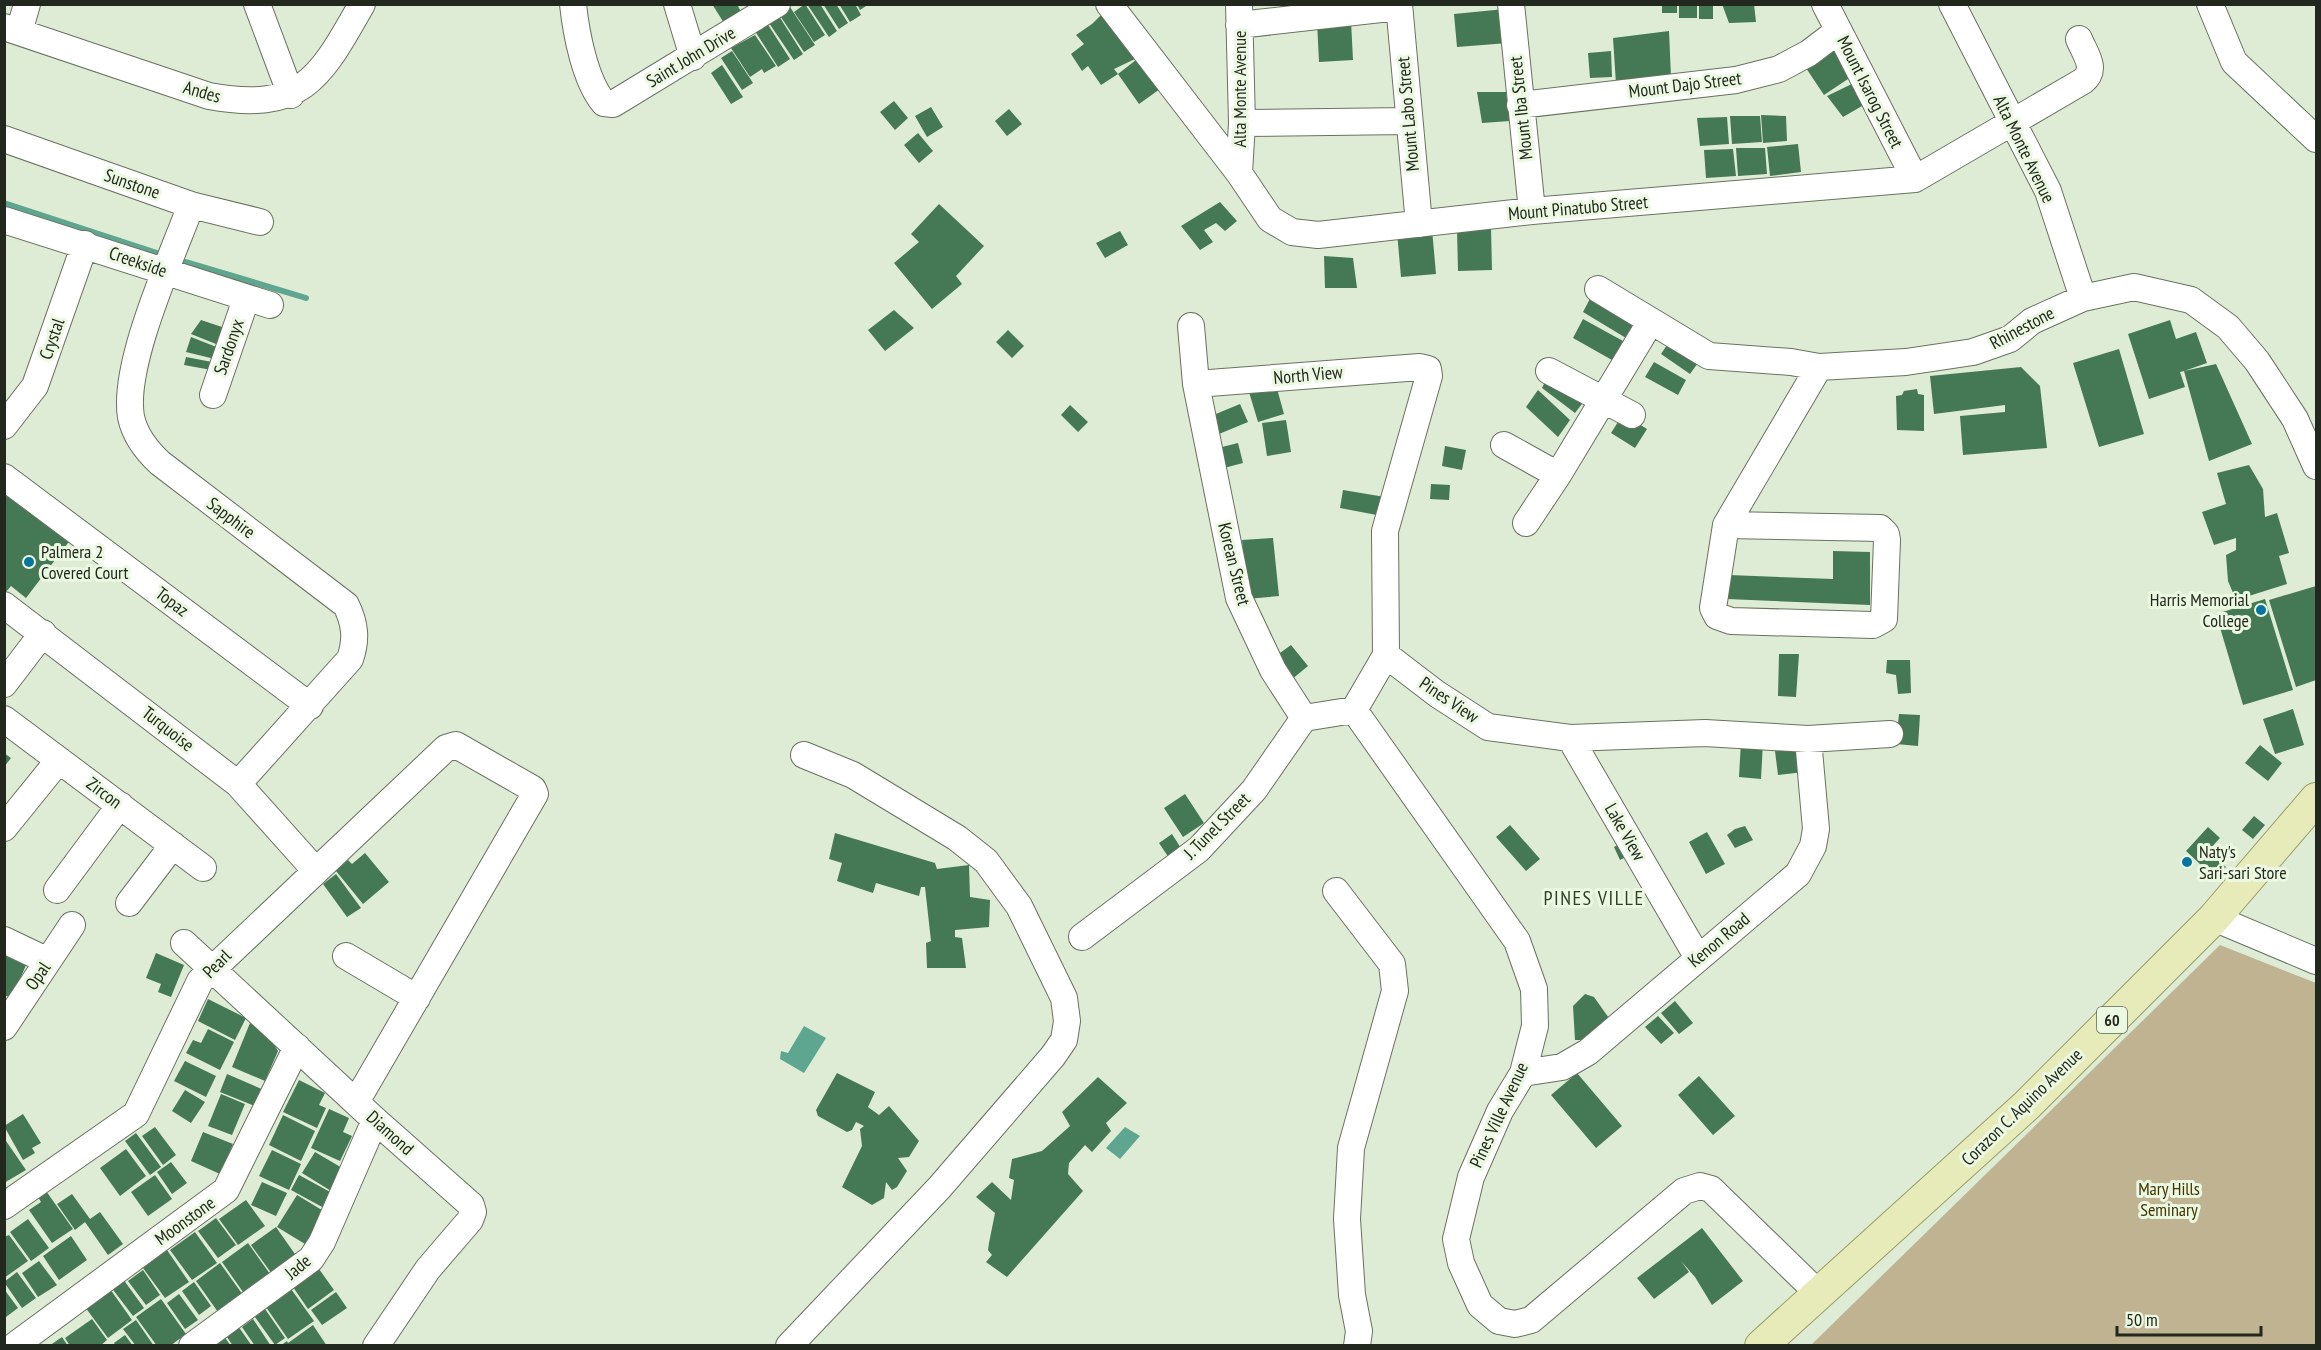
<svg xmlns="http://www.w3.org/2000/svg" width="2321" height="1350" viewBox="0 0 2321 1350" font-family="'PT Sans Narrow',sans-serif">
  <rect width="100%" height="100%" fill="#dfecd5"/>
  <path fill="#bfb391" d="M2220,945L2316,983V1345H1811Z"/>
  <path fill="#5ea690" d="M804,1026L826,1038L804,1073L780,1059L781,1051L788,1053Z
    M1125,1127L1140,1136L1120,1159L1106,1148Z"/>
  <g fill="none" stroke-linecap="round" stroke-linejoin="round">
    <path stroke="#5ea690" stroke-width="6" d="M4,203L160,254
      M186,262L306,298"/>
  </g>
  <path fill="#457854" d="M712,4H737L741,12L724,23Z
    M788,4L815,45L804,52L777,11Z
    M805,4L825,35L814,42L794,12Z
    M807,4H820L837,31L829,37Z
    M823,4H836L848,23L839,29Z
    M839,4H855L861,15L850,22Z
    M857,4H869L860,10Z
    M1662,4H1677V13H1662Z
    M1679,4H1697V18H1679Z
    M1699,4H1713V19H1699Z
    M1722,4H1754L1756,22L1729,23Z
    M1107,9L1137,58L1114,69L1118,74L1101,85L1088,66L1082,71L1071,54L1084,44L1076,35L1092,24Z
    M1505,9L1508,43L1457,47L1454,14Z
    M777,13L803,54L794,60L767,20Z
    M765,20L790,59L778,67L753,28Z
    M1351,21L1353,60L1319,62L1317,22Z
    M1669,31L1671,77L1616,84L1613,38Z
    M755,35L776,66L764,73L762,69L750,77L731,48Z
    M1835,48L1854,75L1824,95L1806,68Z
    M732,51L753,83L742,90L721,58Z
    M1611,51L1612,77L1590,78L1588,53Z
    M1141,56L1167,84L1139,104L1118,74Z
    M722,65L743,97L731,104L711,73Z
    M1856,82L1869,102L1843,117L1827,96Z
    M1477,92H1506L1510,121L1482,123Z
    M894,101L908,118L895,130L880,112Z
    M931,107L943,127L927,137L915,116Z
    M1009,109L1022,124L1007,136L995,121Z
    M1761,115L1786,116L1787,141L1763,143Z
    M1730,116H1760L1762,142L1732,144Z
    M1727,117L1729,144L1700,146L1697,118Z
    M918,133L933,151L919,163L904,145Z
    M1798,144L1801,172L1770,176L1767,147Z
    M1736,148H1765L1767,174L1738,176Z
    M1733,149L1736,176L1706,178L1704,150Z
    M1220,202L1237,221L1225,231L1216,223L1204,230L1213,242L1200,250L1181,226Z
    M939,204L984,246L956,276L962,284L932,309L894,263L919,242L911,234Z
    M1491,228L1492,270L1458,271L1457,229Z
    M1432,229L1436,274L1401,277L1397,232Z
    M1120,231L1128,245L1105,258L1096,243Z
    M1324,256L1353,258L1357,288H1325Z
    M1592,295L1635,321L1626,338L1583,312Z
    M894,310L914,328L885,351L868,330Z
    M1583,319L1623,341L1612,360L1573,338Z
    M201,320L231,330L226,348L191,334Z
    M2170,320L2176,339L2196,332L2207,363L2184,371L2216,364L2252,444L2209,461L2184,371L2180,372L2185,387L2149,399L2128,334Z
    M1008,330L1024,346L1012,358L996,342Z
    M191,337L224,350L219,360L186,352Z
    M1671,339L1700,360L1690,374L1661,354Z
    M2119,349L2144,434L2099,447L2073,363Z
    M186,357L217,363V371L184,365Z
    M1654,362L1686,380L1678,395L1645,377Z
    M2021,367L2040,386L2047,448L1963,455L1960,416L2005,412V405L1934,414L1930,376Z
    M1546,380L1585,400L1575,413L1542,388Z
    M1276,385L1284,414L1258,422L1249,392Z
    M1917,389L1918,394L1924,395V431L1897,430L1896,396L1902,395L1904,391Z
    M1538,390L1570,420L1558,437L1526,407Z
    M1240,404L1248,422L1219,434L1211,416Z
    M1070,405L1088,422L1078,432L1061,415Z
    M1623,414L1647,429L1635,448L1611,433Z
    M1286,420L1291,452L1267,456L1262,423Z
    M1238,443L1243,463L1224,468L1218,448Z
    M1445,446L1466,450L1462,470L1442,466Z
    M2249,465L2263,489L2265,517L2277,513L2289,553L2279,556L2287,584L2236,600L2228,581L2226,555L2236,550V538L2214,545L2202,512L2226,504L2217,473Z
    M1431,484L1450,485L1449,500L1430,499Z
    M4,489L71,539L26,598L11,586L6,592L4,591Z
    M1343,490L1385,497L1382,516L1340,508Z
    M1273,538L1279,596L1247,599L1242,540Z
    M1833,551L1870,552V605L1727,599L1729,575L1833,579Z
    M2316,586V680L2296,687L2269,600Z
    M2265,599L2293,690L2243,705L2216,614Z
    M1291,645L1308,666L1291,680L1273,658Z
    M1779,654H1799L1796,697L1778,696Z
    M1887,660H1910L1911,693L1898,694L1896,675L1886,673Z
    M2293,709L2304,745L2275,754L2263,719Z
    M1899,714L1920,715L1918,746L1896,744Z
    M1741,741L1763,742L1761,779L1739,777Z
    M2260,745L2282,763L2268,781L2245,763Z
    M1801,748L1804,772L1778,775L1775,751Z
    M4,753L11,758L4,767Z
    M1185,794L1204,823L1183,837L1164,808Z
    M2254,816L2265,825L2253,839L2242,830Z
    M1510,825L1540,859L1526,871L1496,837Z
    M1745,826L1753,840L1735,848L1727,835L1735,829Z
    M2208,827L2220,838L2208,851L2226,867L2215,878L2186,851Z
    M1707,832L1725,864L1706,874L1689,842Z
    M835,833L935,863L937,869L969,865L970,897L990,900L989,927L955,930V937L962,938L966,968H927L926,943L931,941L925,887H921L919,896L876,883L873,893L837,881L842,863L829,859Z
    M1172,834L1184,853L1171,861L1159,843Z
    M1625,841L1632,854L1620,860L1614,847Z
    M365,853L389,882L363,904L336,871L348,860L352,864Z
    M336,874L361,908L347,917L323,884Z
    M156,953L184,965L171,997L158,992L161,984L146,978Z
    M4,955L26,965L12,998L4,995Z
    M1585,994L1594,997L1611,1021L1594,1040H1575L1573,1006Z
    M208,999L246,1018L235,1040L198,1021Z
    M1675,1001L1693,1023L1679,1034L1661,1013Z
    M1658,1016L1674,1033L1661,1044L1645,1027Z
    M250,1023L264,1029L278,1051L265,1081L232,1067Z
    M208,1029L234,1042L220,1070L186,1053L193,1040L201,1043Z
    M185,1061L216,1076L206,1097L174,1081Z
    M837,1073L875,1092L868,1107L879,1115L889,1106L919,1141L909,1157L898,1158L907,1171L897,1187L892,1190L886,1182L884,1198L872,1205L842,1187L862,1146L860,1129L864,1126L856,1122L852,1130L847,1132L818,1116L816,1110Z
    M1577,1073L1622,1126L1596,1148L1551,1095Z
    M227,1074L264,1090L257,1107L220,1092Z
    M1699,1076L1735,1116L1713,1135L1678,1095Z
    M1098,1077L1127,1103L1106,1123L1111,1131L1092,1152L1085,1145L1069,1163L1068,1174L1083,1191L1007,1277L986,1262L992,1255L988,1250L989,1243L995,1213L976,1197L992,1182L1011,1200L1014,1180L1009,1178L1012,1159L1042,1151L1070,1126L1062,1112Z
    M299,1080L325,1093L319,1105L326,1108L317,1128L283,1112Z
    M185,1090L205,1102L191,1123L172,1111Z
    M221,1094L245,1104L232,1135L208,1126Z
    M329,1109L349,1118L343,1132L352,1136L340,1161L311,1148Z
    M23,1114L41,1143L32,1148L35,1153L23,1160L4,1126Z
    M283,1115L315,1131L301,1161L269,1145Z
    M155,1127L176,1155L163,1165L142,1136Z
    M203,1132L233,1144L220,1174L191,1161Z
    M136,1133L161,1167L150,1175L125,1141Z
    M4,1138L26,1170L4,1183Z
    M126,1149L146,1176L120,1196L100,1168Z
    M272,1150L301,1164L289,1190L259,1176Z
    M315,1152L349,1172L336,1194L302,1173Z
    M171,1162L187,1183L172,1194L157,1172Z
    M155,1175L172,1199L148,1216L131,1192Z
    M299,1175L332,1193L324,1208L291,1190Z
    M262,1182L287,1193L276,1216L251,1205Z
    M46,1191L73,1229L52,1243L29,1210L41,1202L38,1197Z
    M72,1194L90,1219L100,1212L123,1244L108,1255L85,1222L75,1230L57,1204Z
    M297,1195L330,1215L310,1247L277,1227Z
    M246,1200L265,1226L238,1245L219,1219Z
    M216,1218L236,1245L218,1258L198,1231Z
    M28,1219L49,1248L31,1261L10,1232Z
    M276,1227L297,1257L272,1274L251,1245Z
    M1702,1228L1743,1281L1712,1305L1695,1277L1681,1261L1689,1272L1654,1299L1637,1278Z
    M195,1232L217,1263L192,1280L170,1250Z
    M9,1235L28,1261L4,1278V1237Z
    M71,1236L87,1260L59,1280L43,1256Z
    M248,1243L270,1274L243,1292L222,1262Z
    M167,1250L189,1282L165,1298L143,1268Z
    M39,1261L57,1285L38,1297L22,1273Z
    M220,1263L243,1295L218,1312L196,1281Z
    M319,1269L334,1290L308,1309L293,1287Z
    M143,1270L160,1295L146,1305L128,1281Z
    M17,1272L36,1298L22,1308L4,1282Z
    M123,1279L144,1308L133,1316L111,1287Z
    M194,1282L211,1306L199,1315L182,1291Z
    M4,1289L18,1308L6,1317L4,1314Z
    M110,1289L132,1320L108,1338L85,1307Z
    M291,1289L314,1321L288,1339L266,1307Z
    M336,1292L347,1308L322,1325L311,1310Z
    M179,1294L198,1320L185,1329L167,1303Z
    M161,1299L186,1334L170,1346H157L136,1317Z
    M265,1309L285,1338L275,1345L255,1317Z
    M92,1319L107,1340L100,1346H70L65,1338Z
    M253,1319L271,1346H255L242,1327Z
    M136,1320L154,1346H136L123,1329Z
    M313,1325L327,1346H280L287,1341L288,1343Z
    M238,1326L252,1346H233L225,1334Z
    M125,1335L133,1346H115L114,1343Z
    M223,1335L231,1346H208Z
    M62,1337L68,1346H49Z"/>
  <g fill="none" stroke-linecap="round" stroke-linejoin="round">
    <defs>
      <path id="minor" d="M257,4L291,95
        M573,4C576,33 585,81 604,103L613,104L777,4
        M677,4L693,57
        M1109,4L1239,173L1270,219L1292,232L1318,235L1532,211L1915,179L2083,81C2098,69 2085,54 2079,39
        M1399,4L1419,224
        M1511,4L1532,211
        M1825,4L1915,179
        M1952,4L2048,191L2083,298
        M2210,4L2234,62L2316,139
        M1239,25L1399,7
        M4,27L209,96C303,113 320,78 362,4
        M19,32L27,4
        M1520,105L1736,80L1779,69L1809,53L1838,31
        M1242,123L1408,121
        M4,139L191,205L260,222
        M1239,173L1242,123L1239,4
        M191,205C172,257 122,364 131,417C135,436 146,450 160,463L346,605C355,623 357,639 350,659L238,784
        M4,220L270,305
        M1598,289L1709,356L1791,362L1819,367L1906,362L1973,352L2010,339L2032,321L2083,298L2134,287L2191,300L2228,327L2257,361L2295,419L2316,466
        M1191,326L1196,384L1239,598L1273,670L1304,718
        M1549,371L1632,415
        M1196,384L1420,367L1428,369L1429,376L1385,531L1386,655L1437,694L1488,727L1570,738L1705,733L1808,739L1890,734
        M213,395L246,299
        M4,426L35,386L85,244
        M1504,445L1558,475
        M4,477L310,706
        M1526,523L1558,475L1651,321
        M1726,525L1880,528L1886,534L1887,540L1884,619L1873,625L1731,621L1717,616L1713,608L1726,525L1819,367
        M4,605L238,784L316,871
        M4,684L43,633
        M1354,710L1517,941L1534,989L1535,1026L1523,1073L1500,1111L1471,1177L1456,1239L1461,1263L1480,1305L1499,1321L1515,1324L1531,1320L1684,1191L1700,1186L1711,1189L1819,1294
        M1354,710L1386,655
        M1304,718L1354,710
        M4,719L203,868
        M1570,738L1698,958
        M4,828L59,760
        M57,890L120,805
        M1336,891L1392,964L1395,991L1351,1148L1347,1219L1352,1295L1359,1331L1357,1346
        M129,903L173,845
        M2214,918L2316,961
        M1082,937L1199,849L1254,790L1304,718
        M4,940L48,961
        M184,943L375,1120L471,1205L473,1212L470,1220L428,1269L376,1346
        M346,956L417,998
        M4,1027L72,925
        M1523,1073L1562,1067L1588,1052L1798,874L1813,846L1816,829L1808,739
        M4,1206L136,1114L200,981L446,748L456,745L533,789L535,794L356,1102
        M14,1346L226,1190L297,1047
        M192,1346L311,1259L322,1242L375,1120
        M789,1346L939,1188L1053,1056L1064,1040L1067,1021L1064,998L1019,906L986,861L957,838L853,775L804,755"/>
      <path id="major" d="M1761,1346L2027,1105L2214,918L2316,799"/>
    </defs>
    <use href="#minor" stroke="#68735f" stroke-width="28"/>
    <use href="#major" stroke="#989d65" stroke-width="34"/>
    <use href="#minor" stroke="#fff" stroke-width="26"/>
    <use href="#major" stroke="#e7eab9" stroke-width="32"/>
  </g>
  <g fill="#0575a0" stroke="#ecf9e2" stroke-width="2">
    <circle cx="29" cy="562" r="6"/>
    <circle cx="2261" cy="610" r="6"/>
    <circle cx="2187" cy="862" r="6"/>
  </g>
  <g text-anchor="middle" stroke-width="6" stroke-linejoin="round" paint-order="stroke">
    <rect fill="#ecf9e2" stroke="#5f675a" stroke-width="1.5" x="2097" y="1007" width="30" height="26" rx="4.5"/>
    <g font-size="16" font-weight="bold" fill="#23281f">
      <text x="2112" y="1026">60</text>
    </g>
    <g font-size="18" fill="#23281f" stroke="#ecf9e2">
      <text transform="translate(691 57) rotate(-31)" y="6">Saint John Drive</text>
      <text transform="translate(1685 85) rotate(-7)" y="6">Mount Dajo Street</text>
      <text transform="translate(1240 89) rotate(-90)" y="6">Alta Monte Avenue</text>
      <text transform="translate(202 92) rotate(16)" y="6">Andes</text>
      <text transform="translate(1870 92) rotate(63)" y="6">Mount Isarog Street</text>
      <text transform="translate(1521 108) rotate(-96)" y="6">Mount Iba Street</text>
      <text transform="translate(1408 114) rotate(-95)" y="6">Mount Labo Street</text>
      <text transform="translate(2024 149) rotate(64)" y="6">Alta Monte Avenue</text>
      <text transform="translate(132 184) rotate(19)" y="6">Sunstone</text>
      <text transform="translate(1578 208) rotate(-5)" y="6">Mount Pinatubo Street</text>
      <text transform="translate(138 262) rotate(19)" y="6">Creekside</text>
      <text transform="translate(2022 328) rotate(-28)" y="6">Rhinestone</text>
      <text transform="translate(52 339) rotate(-71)" y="6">Crystal</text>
      <text transform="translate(229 347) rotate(-71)" y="6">Sardonyx</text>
      <text transform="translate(1308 375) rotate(-5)" y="6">North View</text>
      <text transform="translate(231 518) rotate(37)" y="6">Sapphire</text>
      <text transform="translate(1234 564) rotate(76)" y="6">Korean Street</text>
      <text transform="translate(172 602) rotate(37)" y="6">Topaz</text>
      <text transform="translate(1449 700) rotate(34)" y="6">Pines View</text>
      <text transform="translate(168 729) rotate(38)" y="6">Turquoise</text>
      <text transform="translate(104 793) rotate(37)" y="6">Zircon</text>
      <text transform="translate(1217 826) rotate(-45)" y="6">J. Tunel Street</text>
      <text transform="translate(1625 832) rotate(60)" y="6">Lake View</text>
      <text transform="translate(1719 940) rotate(-40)" y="6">Kenon Road</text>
      <text transform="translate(217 964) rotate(-45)" y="6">Pearl</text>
      <text transform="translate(38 976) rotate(-56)" y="6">Opal</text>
      <text transform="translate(2022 1107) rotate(-44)" y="6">Corazon C. Aquino Avenue</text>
      <text transform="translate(1499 1115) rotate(-65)" y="6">Pines Ville Avenue</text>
      <text transform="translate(390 1133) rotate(42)" y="6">Diamond</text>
      <text transform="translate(185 1221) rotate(-36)" y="6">Moonstone</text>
      <text transform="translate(298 1267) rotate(-40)" y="6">Jade</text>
    </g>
    <g font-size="18" fill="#23281f" stroke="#ecf9e2" text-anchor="start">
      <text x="41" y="558">Palmera 2<tspan x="41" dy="21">Covered Court</tspan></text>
      <text x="2249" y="606" text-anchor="end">Harris Memorial<tspan x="2249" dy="21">College</tspan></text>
      <text x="2199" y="858">Naty's<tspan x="2199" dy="21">Sari-sari Store</tspan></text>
    </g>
    <g font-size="18" fill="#423402" stroke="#ecf9e2">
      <text x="2169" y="1195">Mary Hills<tspan x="2169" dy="21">Seminary</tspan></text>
    </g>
    <g font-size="20" letter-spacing="1.5" fill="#333d2b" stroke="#ecf9e2">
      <text x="1594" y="905">PINES VILLE</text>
    </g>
  </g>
  <rect width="2321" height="1350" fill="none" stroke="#23281f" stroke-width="12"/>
  <path d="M2117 1326v9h144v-9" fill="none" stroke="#23281f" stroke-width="3"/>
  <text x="2126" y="1326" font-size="18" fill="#23281f" stroke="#ecf9e2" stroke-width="4.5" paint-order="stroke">50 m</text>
</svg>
